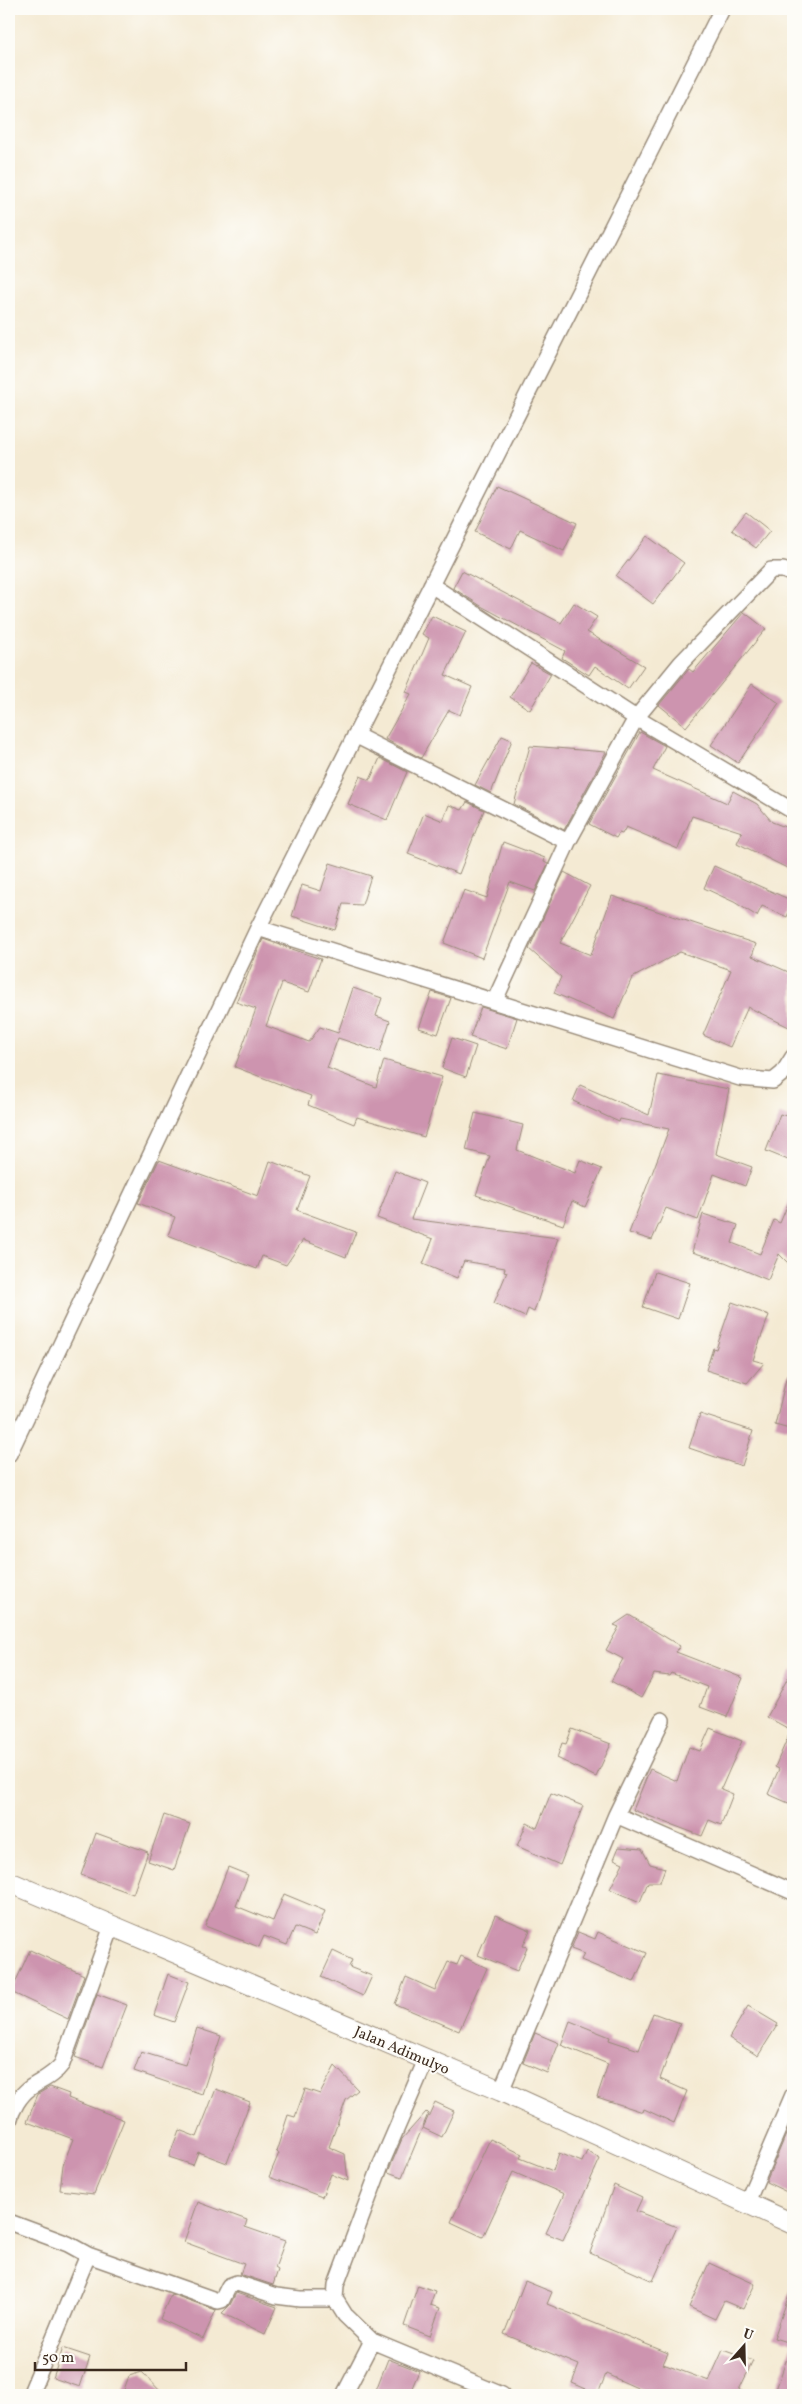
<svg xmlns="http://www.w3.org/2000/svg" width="802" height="2404" viewBox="0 0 802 2404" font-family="Vollkorn,serif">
  <rect width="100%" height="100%" fill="#fdfcf7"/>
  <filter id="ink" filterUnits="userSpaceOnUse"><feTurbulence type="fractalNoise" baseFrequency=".02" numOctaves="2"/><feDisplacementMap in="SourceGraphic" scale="10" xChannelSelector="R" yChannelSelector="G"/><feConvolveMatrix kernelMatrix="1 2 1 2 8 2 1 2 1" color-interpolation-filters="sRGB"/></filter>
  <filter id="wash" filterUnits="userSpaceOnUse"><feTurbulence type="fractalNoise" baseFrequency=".0096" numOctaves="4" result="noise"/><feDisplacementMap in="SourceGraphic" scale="20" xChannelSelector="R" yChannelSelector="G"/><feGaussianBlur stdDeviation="1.12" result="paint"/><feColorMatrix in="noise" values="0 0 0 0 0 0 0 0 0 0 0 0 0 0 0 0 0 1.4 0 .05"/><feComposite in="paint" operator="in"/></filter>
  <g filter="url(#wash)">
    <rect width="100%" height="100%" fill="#f4ead3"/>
    <g id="blocks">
      <path fill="#cd94af" d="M497,486L577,523L564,551L520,530L511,549L475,532Z
        M746,512L770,531L756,548L732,530Z
        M647,536L684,563L653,604L616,576Z
        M462,571L561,623L574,603L597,617L587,632L644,666L628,689L595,666L589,675L562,658L565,651L481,606L453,588Z
        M744,612L766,629L686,727L659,705L689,669L693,672Z
        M432,616L466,632L445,675L472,687L460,715L449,710L421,758L385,739L411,694L406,692L429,638L422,634Z
        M531,663L551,674L530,710L510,697Z
        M752,684L779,703L738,763L711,745Z
        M640,732L665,746L653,770L727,803L733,791L757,804L772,822L793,830V871L737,843L742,832L692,816L678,849L626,827L622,834L619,833L616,838L589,824Z
        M502,736L512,740L491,793L475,785Z
        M530,746L606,752L564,830L514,804Z
        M380,758L407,772L387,820L348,804L360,776L370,780Z
        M467,802L484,810L459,874L408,854L424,813L443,821L449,805L462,810Z
        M503,842L545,858L544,862L548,864L535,891L510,882L482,958L444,943L464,890L487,898Z
        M330,863L371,876L362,905L343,904L335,930L292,916L302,885L321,891Z
        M714,866L793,901L787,917L762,906L757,916L734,902L704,888Z
        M564,872L590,886L560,943L591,955L612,896L756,944L752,956L793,974V1029L748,1007L730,1047L703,1035L731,970L680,952L632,978L614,1019L554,993L561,977L529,949Z
        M263,939L321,959L309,992L282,983L266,1026L309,1042L320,1027L338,1033L353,988L382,998L376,1016L390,1021L380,1052L338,1038L327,1068L376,1087L384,1060L442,1077L424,1137L357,1117L354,1124L308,1105L311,1096L235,1067L256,1009L236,1002Z
        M432,992L451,998L438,1034L419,1028Z
        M481,1007L517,1018L507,1049L470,1037Z
        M452,1038L476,1046L466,1077L442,1068Z
        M658,1075L729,1089L716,1154L752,1167L745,1186L714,1174L698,1220L666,1208L652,1240L629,1233L669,1129L620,1119L619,1122L573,1101L580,1085L649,1115Z
        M475,1113L523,1125L517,1150L575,1173L580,1160L602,1169L585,1207L572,1201L563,1225L476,1195L490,1156L466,1150Z
        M780,1114L793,1118V1162L766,1151Z
        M159,1160L258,1196L270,1161L310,1176L297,1210L356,1232L346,1257L303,1240L286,1265L262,1256L257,1269L168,1235L175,1217L138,1203Z
        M395,1171L425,1183L411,1219L558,1238L534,1312L528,1309L525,1317L494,1303L507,1272L504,1271L505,1268L464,1261L457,1278L423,1264L433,1239L377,1218Z
        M793,1192V1268L779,1254L768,1280L725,1262L692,1252L703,1214L738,1225L732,1243L760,1254L774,1220L780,1223Z
        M655,1272L690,1283L678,1319L643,1307Z
        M732,1302L769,1315L753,1360L764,1363L747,1383L706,1370L713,1348L716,1349Z
        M787,1375H793V1430L775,1425Z
        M700,1414L753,1431L742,1466L689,1448Z
        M629,1615L680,1646L676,1652L743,1678L727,1717L700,1707L707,1687L671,1673L669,1676L654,1674L641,1698L611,1681L623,1659L606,1650L619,1627L614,1625Z
        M793,1668V1805L768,1794L779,1769L775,1767L791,1730L767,1717Z
        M710,1728L742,1741L721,1789L733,1794L721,1825L709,1820L702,1836L633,1810L650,1769L677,1781L689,1747L700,1751Z
        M572,1729L611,1744L596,1777L557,1758L562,1743L566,1744Z
        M551,1793L583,1806L560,1865L517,1846L527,1823L537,1828Z
        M164,1815L190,1824L174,1870L148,1861Z
        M96,1833L148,1852L133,1894L81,1875Z
        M619,1847L642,1849L650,1864L665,1868L660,1882H648L640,1902L610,1889L623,1863L614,1859Z
        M228,1867L248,1875L236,1906L273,1921L284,1894L325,1911L315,1935L295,1927L287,1945L264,1936L259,1947L205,1926Z
        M495,1915L530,1930L523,1946L527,1947L517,1971L478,1955Z
        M578,1932L595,1939L598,1932L647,1953L634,1982L581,1960L584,1954L571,1949Z
        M30,1950L84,1975L68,2019L11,1992Z
        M333,1951L352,1960L349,1967L372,1976L363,1996L321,1977Z
        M461,1956L487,1968L459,2031L395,2004L406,1977L435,1990L448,1962L457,1965Z
        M168,1974L189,1982L174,2022L154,2015Z
        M97,1994L127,2005L103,2067L75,2057Z
        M748,2006L778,2024L758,2056L729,2038Z
        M653,2013L680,2023L660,2079L687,2091L674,2123L644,2109L643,2112L597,2097L608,2064L561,2045L570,2021L610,2037L609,2040L639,2050Z
        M197,2028L221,2036L202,2094L134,2071L141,2052L185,2065Z
        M535,2033L559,2043L547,2073L523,2063Z
        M335,2066L358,2090L346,2100L329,2147L345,2154L348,2181L331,2174L322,2197L269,2177L279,2153L276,2152L288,2115L295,2117L305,2089L320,2094Z
        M50,2087L69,2094L68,2098L124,2120L94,2194L60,2190L63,2165L73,2139L27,2122L38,2094Z
        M216,2089L250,2102L227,2163L198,2152L193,2165L169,2157L179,2130L197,2137Z
        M435,2102L454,2111L442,2137L423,2128Z
        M426,2112L428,2114L402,2177L388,2172L402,2139Z
        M793,2118V2195L766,2182Z
        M490,2139L522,2154L520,2158L553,2171L559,2153L582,2162L587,2151L600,2159L563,2240L546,2233L564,2194L513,2172L483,2237L451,2222Z
        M614,2185L642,2198L636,2211L677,2227L653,2281L590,2253Z
        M198,2202L247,2220L245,2227L285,2241L275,2268L278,2270L273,2285L240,2274L244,2264L184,2242Z
        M709,2263L755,2284L743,2309L724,2301L715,2319L689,2307Z
        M525,2281L552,2292L547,2304L668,2353L663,2364L709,2381L723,2350L753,2361L739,2390L752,2395H653L606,2374L598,2394L572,2383L579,2365L504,2334Z
        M418,2285L435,2291L430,2305L440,2308L430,2336L404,2326Z
        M791,2289H793V2344L774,2338Z
        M236,2293L277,2307L265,2334L222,2313L230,2305Z
        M171,2294L216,2310L203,2339L160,2319Z
        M791,2347L793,2348V2395H774Z
        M63,2348L90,2357L80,2387L53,2378Z
        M388,2359L419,2371L409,2395H374Z
        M142,2372L164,2395H122L129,2376Z"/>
    </g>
  </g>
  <g filter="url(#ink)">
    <use href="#blocks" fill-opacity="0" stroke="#988a78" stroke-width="1"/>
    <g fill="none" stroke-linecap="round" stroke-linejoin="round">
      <defs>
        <path id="minor" d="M431,585L636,718L793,811
          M355,735L568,842L636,718L681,663L771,570H783L793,574
          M258,928L740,1078L773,1081L783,1073L793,1057
          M495,1000L568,842
          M9,1454L258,928L722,9
          M616,1815L793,1892
          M426,2060L382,2162L336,2285L335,2299L345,2315L372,2341L502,2395
          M501,2091L616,1815L662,1720
          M9,2121C12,2109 20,2095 30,2088C42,2080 54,2075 62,2064L112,1926
          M747,2202L793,2095
          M9,2222L68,2244L88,2255L218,2301L222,2300L229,2286L237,2283L276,2296L300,2299H335
          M30,2395L88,2255
          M344,2395L372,2341"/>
        <path id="tertiary" d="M9,1882L501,2091L793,2224"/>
      </defs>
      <use href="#minor" stroke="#988a78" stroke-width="18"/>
      <use href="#tertiary" stroke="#988a78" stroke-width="22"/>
      <use href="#minor" stroke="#fff" stroke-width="15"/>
      <use href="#tertiary" stroke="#fff" stroke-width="20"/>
    </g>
  </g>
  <g text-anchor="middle" stroke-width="4" stroke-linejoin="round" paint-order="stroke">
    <g font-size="15" fill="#3b2a1e" stroke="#fdfcf7">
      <text transform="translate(402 2050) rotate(23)" y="5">Jalan Adimulyo</text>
    </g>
  </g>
  <rect width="802" height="2404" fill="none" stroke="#fdfcf7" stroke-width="30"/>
  <g transform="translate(744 2346) rotate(20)" stroke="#fdfcf7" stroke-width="4" paint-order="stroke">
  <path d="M0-4L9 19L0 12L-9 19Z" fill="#3b2a1e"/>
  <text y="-8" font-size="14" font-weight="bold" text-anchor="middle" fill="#3b2a1e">U</text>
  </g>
  <path d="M35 2362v8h151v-8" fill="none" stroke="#3b2a1e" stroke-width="2.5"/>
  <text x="42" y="2362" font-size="15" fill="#3b2a1e" stroke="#fdfcf7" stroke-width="4" paint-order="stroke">50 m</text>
</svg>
